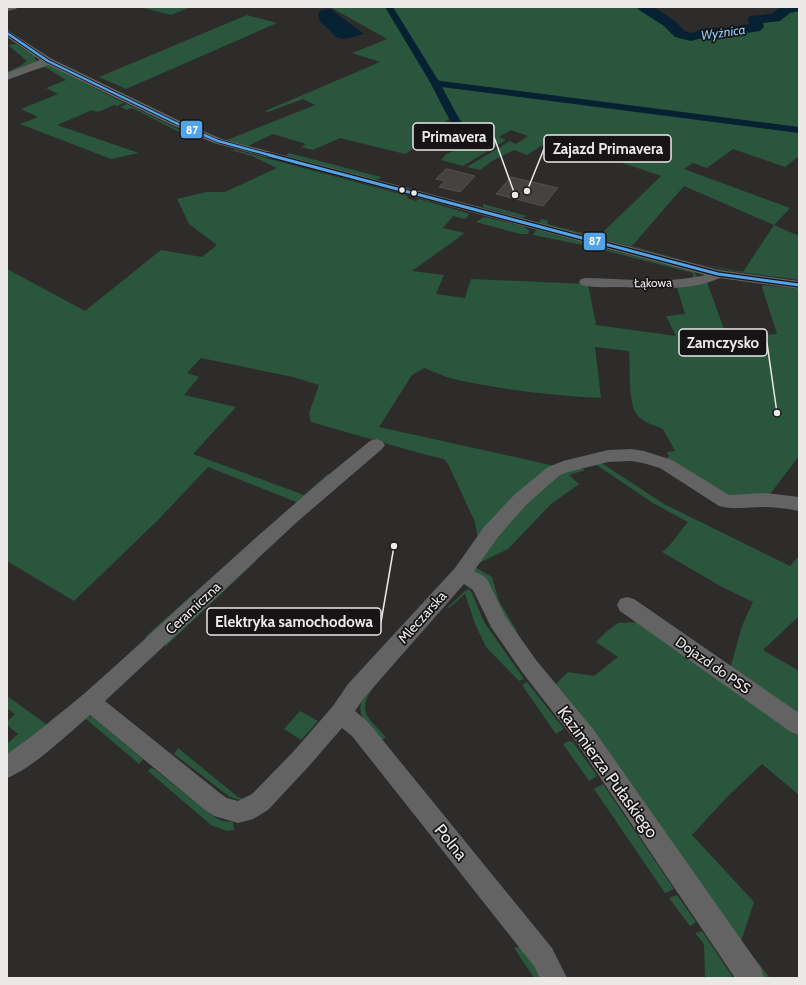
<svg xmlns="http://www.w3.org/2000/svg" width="806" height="985" viewBox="0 0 806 985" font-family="Cabin,sans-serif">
  <rect width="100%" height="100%" fill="#2d2c2b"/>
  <path fill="#2a563d" d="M140,7H191L171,15Z
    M330,7H650L648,8L669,23L680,34L691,37L699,36L708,32H724L755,28L757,27L755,19L775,18L785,10L799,7V156L785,167L733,149L707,168L693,163L684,169L790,208L774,225L799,236V280L732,271L695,263L743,272L774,225L684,186L632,246L683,260L541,223L539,222L542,219L548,221L547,224L598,237L661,176L552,139L527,155L514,150L492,161L480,170L467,167L510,141L516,144L528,136L511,130L499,137L506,140L463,166L441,160L446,154L471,145L452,116L410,151L405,154L340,138L313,150L301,147L306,144L273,134L248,146L285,156L289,153L381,177L379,179H371L247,146L227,140L315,105L303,99L268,112L265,111L380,62L352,53L387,39Z
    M247,15L277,23L126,89L99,77Z
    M16,44L36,57L34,58L37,61L7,74V72L20,66L27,61L8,45Z
    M43,65H49L124,103L117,106L114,105L98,112L92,110L57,125L139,153L111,159L20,124L38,117L21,109L58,94L46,88L66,80L45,67L22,73Z
    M127,104L194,137L191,138L132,108L127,110L120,107Z
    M230,150H236L408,196L407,198L416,201L419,199L467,213L469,215L465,219L453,216L443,228L465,233L412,271L444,275L436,294L465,298L471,279L588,284L596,325L676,336L666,316L685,314L676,284L707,282L725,332L754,335L777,334L762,287L763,285L799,289V456L767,498L731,499L675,468L667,458L669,456L667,452L675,451L663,429C655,425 644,423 638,416C627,403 631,368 629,351L595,347L601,398C555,396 504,390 458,380C447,378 435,372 424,368L412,375L379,427L555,466L478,540L475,522L448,464L444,459L423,454L311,422L309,413L319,385L293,377L201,358L187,373L199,377L184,395L236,407L193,454L304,495L329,473L328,477L299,503L208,467L159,519L74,601L7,561V269L85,311L161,250L202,257L217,245L189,224L177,199L206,192H225L277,168L252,156Z
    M483,204L527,216L522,218L483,207Z
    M484,217L523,226L529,230L528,234H520L476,222Z
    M537,230L582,242L588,246L533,235L535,231Z
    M602,248L694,272L698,278L693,280V273L599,249Z
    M600,462L664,504L790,566L799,556V616L763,650L799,671V718L730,669L742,626L753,602L722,587L662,552L669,546L688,522L653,503L595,464Z
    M582,468L585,470L569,475L579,484L551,504L508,549L473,566L492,577L499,601L518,633L516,635L473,574L472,566L513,513L560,473Z
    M262,532L265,534L148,638L145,637Z
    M254,559L256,561L166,646L164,644Z
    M469,589L472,593L484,622L524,679L519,681L486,647L475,624L465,594L449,608L448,607L465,591Z
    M640,622L799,734V795L762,764L728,796L692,835L754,902L741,941L770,978H759L546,676L547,673L556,684L568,672L594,676L618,657L596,642L606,632L618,623Z
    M527,682L564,729L556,734L522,685Z
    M369,687H374C355,712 369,718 386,737L381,741C364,719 351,714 369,687Z
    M7,696L46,724L73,703L76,706L7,754V744L18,734L7,725V722L15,714L7,708Z
    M300,711L318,721L301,740L284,729Z
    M87,716L92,717L143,759L139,764L86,719L62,739Z
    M569,741L573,742L597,776L589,781L563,744Z
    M178,748L238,797L244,799L240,800L230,797L174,754Z
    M151,768L154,769L214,817L222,821L233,822L234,830L227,831L211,825L148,771Z
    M603,784L674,889L665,893L594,789Z
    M677,895L696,922L690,926L669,898Z
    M702,931L730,973L733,978H705L704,944L695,933Z
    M518,947C528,952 535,968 541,978H534L514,948Z"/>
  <path fill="#062131" d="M331,9L364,34C356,36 341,43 334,35C329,30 326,26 320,22L318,13L321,10Z"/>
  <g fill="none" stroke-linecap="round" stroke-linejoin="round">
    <path fill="#062131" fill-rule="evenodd" d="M385,7H393L438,80L441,81L799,127V133L442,87L457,115L475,143L474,145H466L447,115L430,82Z"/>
    <path fill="#062131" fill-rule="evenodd" d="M637,7H653L674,20L685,31L691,33L708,28H724L749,24L748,19L750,16L771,14L781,7H799V11L790,13L780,21L763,23L764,27L760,31L724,36H710L691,41L675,37L664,26L639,10Z"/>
  </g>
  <path fill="#444342" stroke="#525050" d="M446,169H447L475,176L460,192L439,187L445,181L436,179Z
    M511,177L558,188L543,206L496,194Z"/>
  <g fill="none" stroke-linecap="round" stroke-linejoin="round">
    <path fill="#646363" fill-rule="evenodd" d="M7,7H18L16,9L7,11Z
      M7,30L52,59L180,121L222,139L719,270L799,281V289L720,278C689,292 651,288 618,287C606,287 593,288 581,285L579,282L581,279L586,278C625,279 667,284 705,275L214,143L172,125L48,65L7,80V73L40,60L7,37Z
      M376,439L382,441L385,445L382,449L297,522L105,701L221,794L227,798L238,801L252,794L293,752L333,706L348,684L455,568L484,527L515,494L548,467L563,461L608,450L631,449L644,451L672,460L729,495L766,493L799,497V511C788,509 776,507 765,507C749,507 734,510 719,506L660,468L643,463L631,461L608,462L568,472L560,475L527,504L498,537L474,571L485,577L488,581L505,616L536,660L593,729L761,968L764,978H735L577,743L522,672L491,627L473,590L464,584L364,698L355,711L368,722L552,948L567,978H540L534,966L352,736L342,728L309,766L268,810L253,819L238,823L214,816L205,810L90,715C68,734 33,768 7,778V754C62,716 111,670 160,625C229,562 297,499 370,441Z
      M627,597L634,599L799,713V735L791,732L620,611L617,605L620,599Z"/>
    <defs>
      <path id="bus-1-far1" d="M7,33L48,61L176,123L218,141L273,156"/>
      <path id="bus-1" d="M269,155L718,274L799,285"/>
    </defs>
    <use href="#bus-1-far1" stroke="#161414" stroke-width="4"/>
    <use href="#bus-1" stroke="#161414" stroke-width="5.5"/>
    <use href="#bus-1-far1" stroke="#53a3e8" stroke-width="2.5"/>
    <use href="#bus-1" stroke="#53a3e8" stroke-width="3"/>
  </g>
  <g fill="#ebe9e8" stroke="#161414" stroke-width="1.5">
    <circle cx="402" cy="190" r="3.5"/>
    <circle cx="414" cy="193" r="3.5"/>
  </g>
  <g text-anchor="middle" stroke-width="3.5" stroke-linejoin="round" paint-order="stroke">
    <g font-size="12" fill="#ebe9e8" stroke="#161414">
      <text transform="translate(653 283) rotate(-1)" y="4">Łąkowa</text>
    </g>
    <g font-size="13" font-style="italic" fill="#8dccf9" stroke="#161414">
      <text transform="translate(723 32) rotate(-8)" y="5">Wyżnica</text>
    </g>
    <g font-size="14" fill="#ebe9e8" stroke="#161414">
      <text transform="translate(193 608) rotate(-43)" y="5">Ceramiczna</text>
      <text transform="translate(422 617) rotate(-48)" y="5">Mleczarska</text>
      <text transform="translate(713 665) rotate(35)" y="5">Dojazd do PSS</text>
    </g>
    <g font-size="17" fill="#ebe9e8" stroke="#161414">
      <text transform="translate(608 772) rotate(54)" y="6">Kazimierza Pułaskiego</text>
      <text transform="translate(451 842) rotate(51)" y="6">Polna</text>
    </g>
  </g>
  <path fill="none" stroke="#ebe9e8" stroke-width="1.5" d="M515 195L494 137M527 191L544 149M777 413L767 343M394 546L381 622"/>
  <g fill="#ebe9e8" stroke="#161414" stroke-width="1.5">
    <circle cx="515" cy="195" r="4"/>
    <circle cx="527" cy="191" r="4"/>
    <circle cx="777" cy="413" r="4"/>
    <circle cx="394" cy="546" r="4"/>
  </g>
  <g fill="#161414" stroke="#ebe9e8" stroke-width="1.5">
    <rect x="413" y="123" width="81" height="27" rx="4"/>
    <rect x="544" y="135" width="127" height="27" rx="4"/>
    <rect x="679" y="329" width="88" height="27" rx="4"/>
    <rect x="207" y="608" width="174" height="27" rx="4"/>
  </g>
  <g font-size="15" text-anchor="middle" font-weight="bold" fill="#ebe9e8">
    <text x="454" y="142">Primavera</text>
    <text x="608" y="154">Zajazd Primavera</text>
    <text x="723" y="348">Zamczysko</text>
    <text x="294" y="627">Elektryka samochodowa</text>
  </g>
  <g stroke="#161414" stroke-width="1.5">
    <rect x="180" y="120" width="23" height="19" rx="4" fill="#53a3e8"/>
    <rect x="583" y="232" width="23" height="19" rx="4" fill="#53a3e8"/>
  </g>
  <g font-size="11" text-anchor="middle" font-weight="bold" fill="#fff">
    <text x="192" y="134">87</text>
    <text x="595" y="245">87</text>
  </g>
  <rect width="806" height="985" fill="none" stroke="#ebe9e8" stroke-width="16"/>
</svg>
